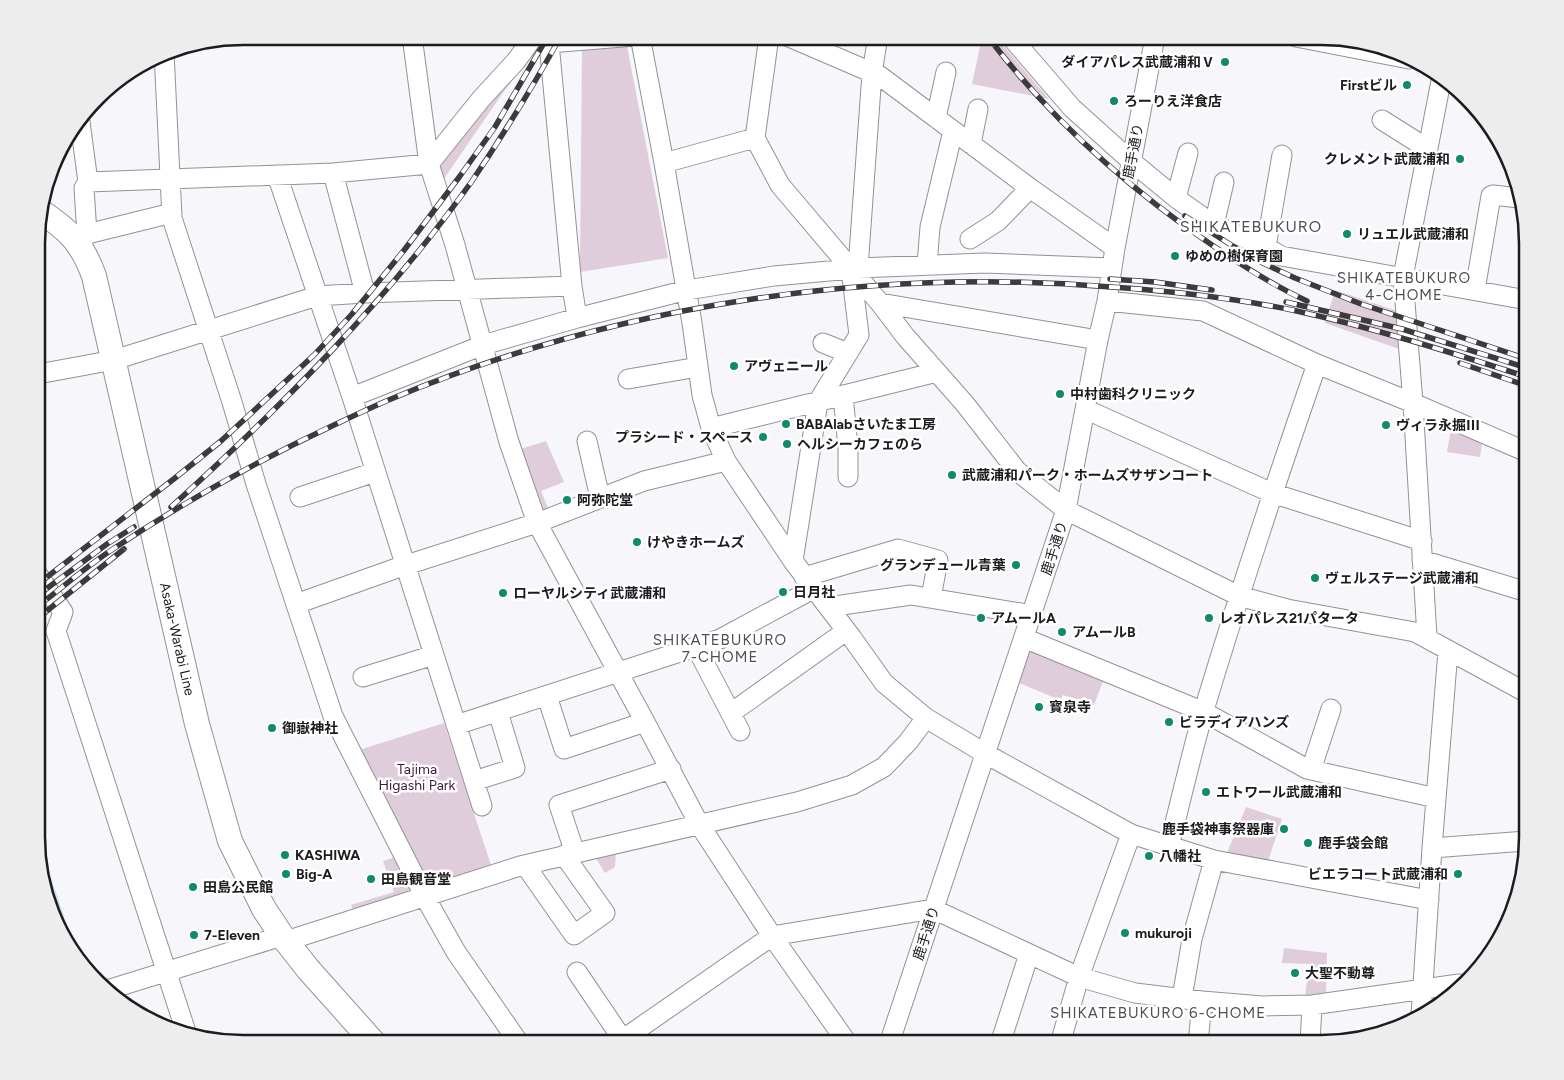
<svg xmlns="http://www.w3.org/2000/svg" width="1564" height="1080" viewBox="0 0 1564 1080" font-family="Figtree,'Noto Sans JP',sans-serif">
  <rect width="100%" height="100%" fill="#f6f6fb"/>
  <path fill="#e0cddb" d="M982,37H996L1049,99L972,84Z
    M626,41L668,258L580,272L582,44Z
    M520,68L439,186L432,165Z
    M1335,290L1400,312L1402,350L1325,323Z
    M1452,424L1483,437L1480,457L1447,452Z
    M546,441L564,482L541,491L550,513L540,515L517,450Z
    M1030,649L1104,679L1094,705L1063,695L1060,700L1019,683Z
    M444,723L492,868L426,893L356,751Z
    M1246,807L1282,819L1266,867L1224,860Z
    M616,851L615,867L605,873L595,857Z
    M399,856L418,894L354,914L351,905L394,892L383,861Z
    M1284,948L1327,953L1326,994L1305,997L1309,964L1282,963Z"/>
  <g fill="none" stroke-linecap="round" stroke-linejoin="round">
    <path stroke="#bedcf3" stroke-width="4" d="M38,846L73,950"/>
    <defs>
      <path id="minor" d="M412,36L429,164L455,245L509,442L537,523L645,722L699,824L772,936L848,1044
        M541,36L549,43L572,286L577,318
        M640,36L664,163L692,323L702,395L711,428L726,461L793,561L852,638L884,683L926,718L986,754L1131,834L1214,860L1429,900
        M769,36L755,138L780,185L880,303L905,336L965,404L1017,471L1066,510L1239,596L1287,609L1415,632L1527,693
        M787,36L880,76L1030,188L1115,248
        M1011,37L1072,108L1131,161L1176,198L1214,225L1266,247L1281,256L1527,300
        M1296,37L1409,59
        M549,43L635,36
        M164,52L172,218L232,402L256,484L333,716L425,897L456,952L519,1043
        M936,118L946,72
        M1382,120L1428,149
        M80,122L88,182
        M971,144L978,109
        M664,163L755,138
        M333,173L365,293
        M277,175L352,397L482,806
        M1176,198L1188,153
        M1214,225L1224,182
        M87,234L172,213
        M970,239L998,221L1030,188
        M80,245L87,234L84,188L88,182L333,173L429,164L481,99L516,61L534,36
        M1266,247L1282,155
        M927,265L930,227L953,131
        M858,268L985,263L1112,268
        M1475,290L1491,196L1493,195L1519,198
        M1107,301L1203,311L1317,364L1413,403L1527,452
        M880,303L1098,340
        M823,343L848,353
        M38,374L114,360L317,296L365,293L572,286
        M628,379L698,367
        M843,395L848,447V477
        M352,397L483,345L577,318L687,290L774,276L851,269
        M1085,409L1272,493L1422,541
        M711,428L937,372
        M587,441L600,498
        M300,497L375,472
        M1422,560L1527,592
        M793,561L818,402L859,335L851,269L858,268L872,73L878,36
        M38,575L63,612L56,631L187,1035
        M804,577L898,549L938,560L931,598
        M296,604L397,568L537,523L644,481L726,461
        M828,607L911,595L1033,615
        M1427,637L1413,403L1403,277L1442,76
        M1024,638L1204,712L1307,769L1436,798
        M696,647L740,731
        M363,677L434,655
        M547,696L564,749L645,722
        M731,713L846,631
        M456,725L720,639L813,589
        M1311,770L1331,709
        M474,781L515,768L498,712
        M1169,846C1181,800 1191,755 1204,710C1239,594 1277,479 1317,364
        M1432,848L1527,841
        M575,853L559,805L671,769
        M525,865L574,935L605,913L564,855
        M286,941L520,866L797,802L852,785L884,767L908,742L926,718
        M577,972L625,1043
        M107,990L282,936
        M1182,998L1192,939L1214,860
        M1421,1015L1432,848L1448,651
        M622,1040L772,936L933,909L1079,977L1135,993L1202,1001L1262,1006L1312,1005L1459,984
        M889,1044L1066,510L1098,340L1107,301L1115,248L1155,37
        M1000,1044L1029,954
        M1060,1044L1079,977L1131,834
        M1198,1044L1202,1001
        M1310,1044L1312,1005"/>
      <g id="major">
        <path id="s1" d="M40,211C69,230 82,243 94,276L197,724L230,841L264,909L282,936L308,969L374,1043"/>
      </g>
    </defs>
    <use href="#minor" stroke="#929297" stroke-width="21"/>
    <use href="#major" stroke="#929297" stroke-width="26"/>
    <use href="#minor" stroke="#fff" stroke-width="19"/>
    <use href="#major" stroke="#fff" stroke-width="24"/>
    <defs>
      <path id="rail" d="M988,37C1050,118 1128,188 1212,245C1243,266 1274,286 1307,301
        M1185,216L1252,258L1295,278L1361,304L1527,359
        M1110,279L1155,282L1212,290
        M1286,302L1402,329L1527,368
        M1460,363L1527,386
        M171,507C280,408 386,302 472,181C504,134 533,86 561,36
        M38,584L175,478L221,441L314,355L352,314L405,249L460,176L495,127L548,36
        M38,595L107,544L134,527
        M38,606C63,587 87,566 113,549C184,502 257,461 334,425C353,416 372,407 391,399C616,305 869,267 1111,287C1171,291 1233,298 1292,310C1371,327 1450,352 1527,377
        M38,618L124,549"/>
    </defs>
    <use href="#rail" stroke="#3b3b3e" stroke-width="5.5"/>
    <use href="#rail" stroke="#fff" stroke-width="4" stroke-dasharray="11" stroke-linecap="butt"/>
  </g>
  <g fill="#0f8a6c" stroke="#fff" stroke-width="2">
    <circle cx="1225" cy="62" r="5"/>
    <circle cx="1407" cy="85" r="5"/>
    <circle cx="1114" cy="101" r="5"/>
    <circle cx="1460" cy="159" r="5"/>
    <circle cx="1347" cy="234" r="5"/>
    <circle cx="1175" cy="256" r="5"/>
    <circle cx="734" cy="366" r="5"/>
    <circle cx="1060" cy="394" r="5"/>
    <circle cx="786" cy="424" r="5"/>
    <circle cx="1386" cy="425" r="5"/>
    <circle cx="763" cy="437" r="5"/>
    <circle cx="787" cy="444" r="5"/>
    <circle cx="952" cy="475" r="5"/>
    <circle cx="567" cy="500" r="5"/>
    <circle cx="637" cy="542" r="5"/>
    <circle cx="1016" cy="565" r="5"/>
    <circle cx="1315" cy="578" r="5"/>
    <circle cx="783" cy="592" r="5"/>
    <circle cx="503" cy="593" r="5"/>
    <circle cx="981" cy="618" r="5"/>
    <circle cx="1209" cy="618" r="5"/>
    <circle cx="1062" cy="632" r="5"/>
    <circle cx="1039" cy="707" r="5"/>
    <circle cx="1169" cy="722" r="5"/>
    <circle cx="272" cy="728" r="5"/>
    <circle cx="1206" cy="792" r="5"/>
    <circle cx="1284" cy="829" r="5"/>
    <circle cx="1308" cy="843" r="5"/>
    <circle cx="285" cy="855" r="5"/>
    <circle cx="1149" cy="856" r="5"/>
    <circle cx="286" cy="874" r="5"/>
    <circle cx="1458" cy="874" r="5"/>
    <circle cx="371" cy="879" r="5"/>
    <circle cx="193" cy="887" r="5"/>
    <circle cx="1125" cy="933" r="5"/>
    <circle cx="194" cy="935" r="5"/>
    <circle cx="1295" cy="973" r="5"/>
  </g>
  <g text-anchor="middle" stroke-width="5" stroke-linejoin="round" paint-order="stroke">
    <g font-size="14" font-weight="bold" fill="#1c1c1e" stroke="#fff" text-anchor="start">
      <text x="1215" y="67" text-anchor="end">ダイアパレス武蔵浦和Ⅴ</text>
      <text x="1397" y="90" text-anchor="end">Firstビル</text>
      <text x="1124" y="106">ろーりえ洋食店</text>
      <text x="1450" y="164" text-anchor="end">クレメント武蔵浦和</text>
      <text x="1357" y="239">リュエル武蔵浦和</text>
      <text x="1185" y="261">ゆめの樹保育園</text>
      <text x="744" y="371">アヴェニール</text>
      <text x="1070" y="399">中村歯科クリニック</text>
      <text x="796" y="429">BABAlabさいたま工房</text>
      <text x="1396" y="430">ヴィラ永掘Ⅲ</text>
      <text x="753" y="442" text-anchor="end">プラシード・スペース</text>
      <text x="797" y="449">ヘルシーカフェのら</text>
      <text x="962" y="480">武蔵浦和パーク・ホームズサザンコート</text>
      <text x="577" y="505">阿弥陀堂</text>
      <text x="647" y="547">けやきホームズ</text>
      <text x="1006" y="570" text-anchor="end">グランデュール青葉</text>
      <text x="1325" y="583">ヴェルステージ武蔵浦和</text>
      <text x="793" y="597">日月社</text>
      <text x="513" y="598">ローヤルシティ武蔵浦和</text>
      <text x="991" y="623">アムールA</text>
      <text x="1219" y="623">レオパレス21パタータ</text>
      <text x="1072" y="637">アムールB</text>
      <text x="1049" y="712">寳泉寺</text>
      <text x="1179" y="727">ビラディアハンズ</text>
      <text x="282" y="733">御嶽神社</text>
      <text x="1216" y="797">エトワール武蔵浦和</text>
      <text x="1274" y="834" text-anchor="end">鹿手袋神事祭器庫</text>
      <text x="1318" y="848">鹿手袋会館</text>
      <text x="295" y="860">KASHIWA</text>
      <text x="1159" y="861">八幡社</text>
      <text x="296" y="879">Big-A</text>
      <text x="1448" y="879" text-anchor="end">ビエラコート武蔵浦和</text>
      <text x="381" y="884">田島観音堂</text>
      <text x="203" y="892">田島公民館</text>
      <text x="1135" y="938">mukuroji</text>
      <text x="204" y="940">7-Eleven</text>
      <text x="1305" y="978">大聖不動尊</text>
    </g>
    <g font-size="14" fill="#1c1c1e" stroke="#fff">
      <text transform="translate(1133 151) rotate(-79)" y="5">鹿手通り</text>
      <text transform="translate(1054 548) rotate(-72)" y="5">鹿手通り</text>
      <text dy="5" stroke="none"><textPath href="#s1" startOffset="459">Asaka-Warabi Line</textPath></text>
      <text transform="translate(926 933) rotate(-72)" y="5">鹿手通り</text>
    </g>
    <g font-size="14" fill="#411a38" stroke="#fff">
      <text x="417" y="774">Tajima<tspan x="417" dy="16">Higashi Park</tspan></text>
    </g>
    <g font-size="15" letter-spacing="1" fill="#4f4e53" stroke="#fff">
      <text x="1404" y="283">SHIKATEBUKURO<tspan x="1404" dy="17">4-CHOME</tspan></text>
      <text x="720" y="645">SHIKATEBUKURO<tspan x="720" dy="17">7-CHOME</tspan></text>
      <text x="1158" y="1018">SHIKATEBUKURO 6-CHOME</text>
    </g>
    <g font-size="16" letter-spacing="1" fill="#4f4e53" stroke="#fff">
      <text x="1251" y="232">SHIKATEBUKURO</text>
    </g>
  </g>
  <path d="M0 0H1564V1080H0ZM243 45H1321A198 198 0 0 1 1519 243V837A198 198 0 0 1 1321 1035H243A198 198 0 0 1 45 837V243A198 198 0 0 1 243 45Z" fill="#ededed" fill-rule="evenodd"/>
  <path fill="none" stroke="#1c1c1e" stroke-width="2.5" d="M243 45H1321A198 198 0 0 1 1519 243V837A198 198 0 0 1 1321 1035H243A198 198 0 0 1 45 837V243A198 198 0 0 1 243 45Z"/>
</svg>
